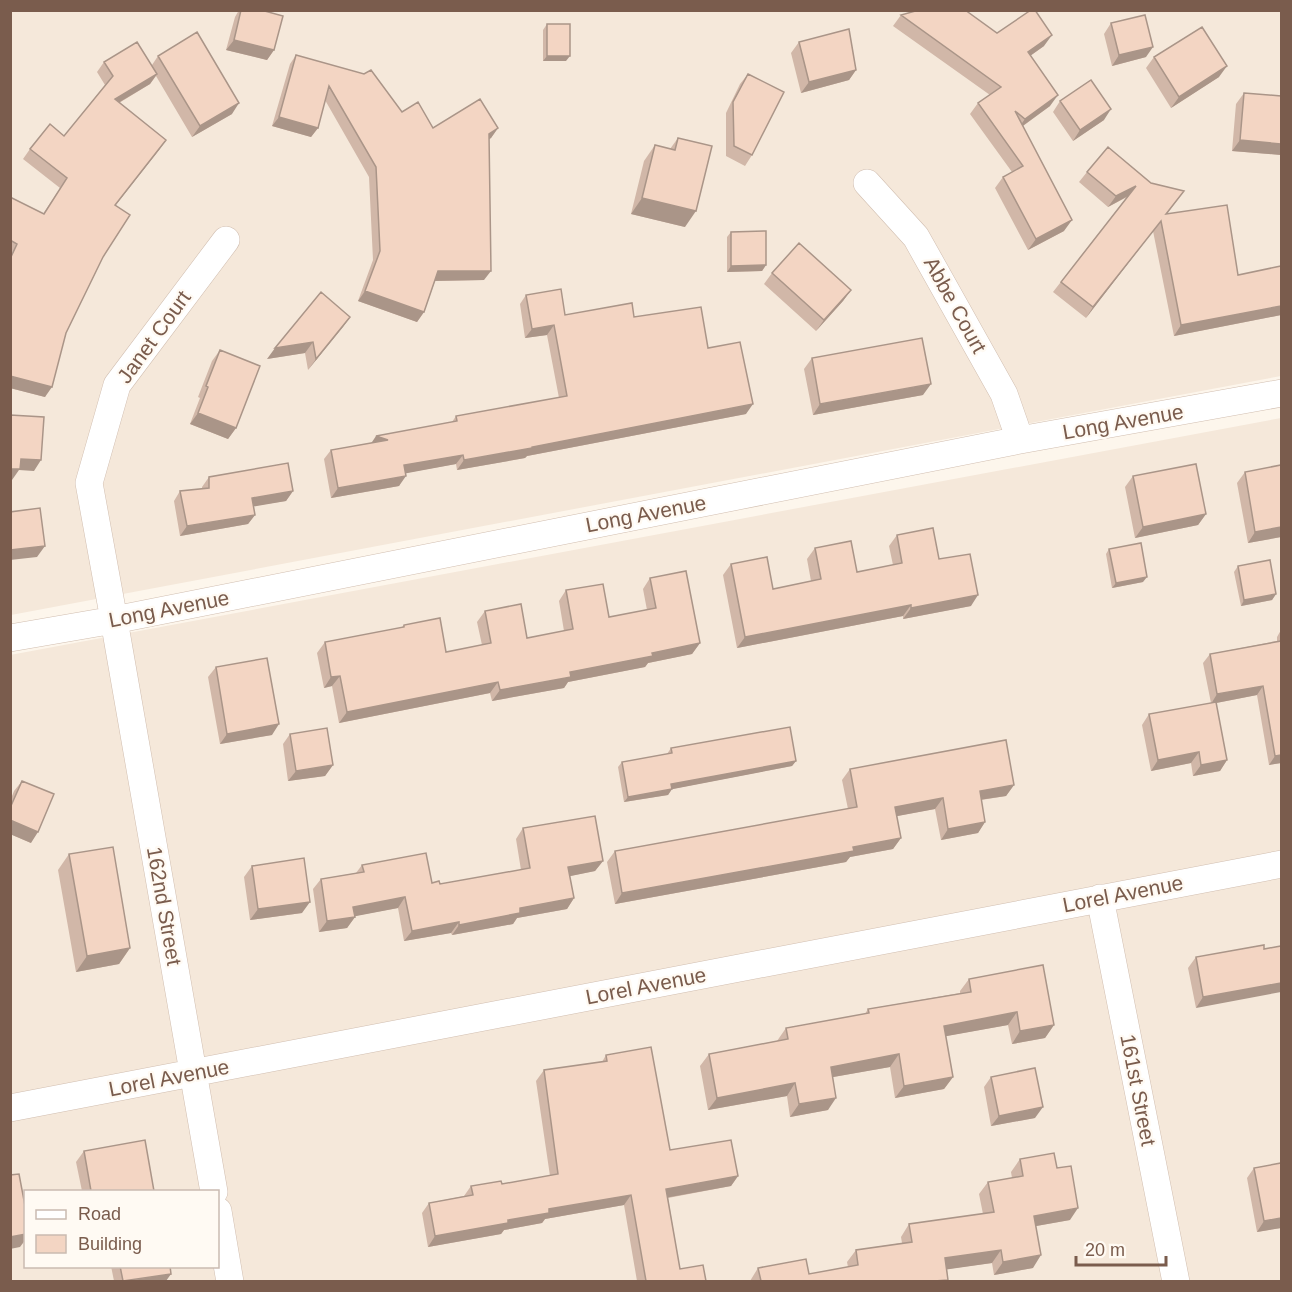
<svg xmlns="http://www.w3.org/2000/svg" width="1292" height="1292" viewBox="0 0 1292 1292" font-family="Helvetica,sans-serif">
  <rect width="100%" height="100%" fill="#fdf6ec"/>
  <path fill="#f5e8da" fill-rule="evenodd" d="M11,11H1281V376L11,615Z
    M1281,418V1281H11L10,655ZM26,1192H218V1266H26Z"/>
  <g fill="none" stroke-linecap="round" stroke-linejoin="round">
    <defs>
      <path id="minor" d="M867,183L916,237L1004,394L1020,440
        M10,638L114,620L1020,440L1282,393
        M1100,898L1176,1282
        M10,1108L1282,864
        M214,1192L114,620L89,483L117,385L226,240
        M218,1211L230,1282"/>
    </defs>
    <use href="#minor" stroke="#d1beb0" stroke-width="28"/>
    <use href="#minor" stroke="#fff" stroke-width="27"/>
  </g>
  <path fill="#d1b7a8" d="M239,10H261L274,50L267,60L226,50L235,17Z
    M901,15L997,33L1044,46L1030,56L1050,106L1023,126L1064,231L1028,250L995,188L1003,177L1012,172L970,114L978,103L990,95L893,26Z
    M1111,23L1146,57L1112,66L1104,34Z
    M547,24L566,61H543V30Z
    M799,42L856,70L849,80L801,93L791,53Z
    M296,55L402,112L433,128H498L491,138L489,139L484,280L435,281L424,312L417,322L358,301L373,260L369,177L325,100L318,128L311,137L272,126L290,64Z
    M158,56L232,114L192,137L156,76L150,84L119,103L166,140L115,205L103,257L66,333L45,397L10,388V197L43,214L60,188L23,159L30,149L64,136L105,85L97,72L104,62L152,65Z
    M1154,57L1219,77L1171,108L1146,68Z
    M748,74L752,155L745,166L726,156V113L740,84Z
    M1244,93L1281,96V155L1232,151L1236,104Z
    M1060,101L1104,120L1073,141L1053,112Z
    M678,138L685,227L631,214L644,161L655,145L670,149Z
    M1087,172L1151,183L1184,191L1167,214L1238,275L1281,266V315L1174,336L1153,231L1086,318L1053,292L1127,197L1108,207L1079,182Z
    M731,232L766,265L762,271L727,272V237Z
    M772,273L851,290L843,301L816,331L764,284Z
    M526,295L565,315L634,317L708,348L746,414L527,456L525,458L457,470L456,464L405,473L399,486L331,498L324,459L331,450L371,443L452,422L456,416L559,398L547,335L525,338L520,304Z
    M350,317L308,370L305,353L267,359Z
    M220,350L236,428L228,439L190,424L200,398L198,397L212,361Z
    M812,358L923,395L813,415L804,369Z
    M1245,472L1281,537L1248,543L1237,483Z
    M1133,476L1206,514L1198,525L1135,538L1125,487Z
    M209,477L293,491L286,501L253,506L255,515L248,524L180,536L174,501L180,491L202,489V487Z
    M897,535L939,559L971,606L903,619V616L737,648L723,575L731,564L773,589L811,581L807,559L815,548L857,572L893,565L889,546Z
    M1109,549L1143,582L1112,588L1106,554Z
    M1238,566L1276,594L1272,600L1241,606L1234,572Z
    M650,578L700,643L692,654L648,663L645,667L568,682L564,688L492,701L490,693L339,723L332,686L324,688L317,653L325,642L401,628L404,625L446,652L482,645L477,622L485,611L527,638L564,631L559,601L566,590L609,617L647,610L643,589Z
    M1281,630V763L1269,765L1257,695L1216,703L1227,760L1220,771L1193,776L1191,763L1151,771L1142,725L1149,714L1211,703L1203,663L1210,654L1277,641V637Z
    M216,667L272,735L220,744L208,677Z
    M290,734L333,765L325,776L288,781L283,744Z
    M671,748L796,761L792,766L672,789L668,795L624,802L618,767L622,762L667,754Z
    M850,769L1014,785L1006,796L981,800L985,822L978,833L941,840L935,809L897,816L901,838L893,849L850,857L846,862L615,904L607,862L615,851L848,809L842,780Z
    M22,781L31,843L10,834V801L14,791Z
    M523,828L603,861L595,871L570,876L574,898L567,909L517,918L513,924L452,935L451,933L404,941L398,908L354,916L355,917L347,928L319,932L313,889L321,879L356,873L362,865L440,884L521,870L516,839Z
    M69,854L130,948L119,964L76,972L58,870Z
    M252,866L302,913L250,920L244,877Z
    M1264,949L1196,1008L1188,968L1196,957Z
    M969,979L1054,1025L1045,1038L1012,1044L1008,1025L946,1036L953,1077L944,1089L895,1098L890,1067L833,1077L828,1110L790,1117L787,1096L708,1110L700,1066L709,1054L777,1041L786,1028L865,1014L868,1009L960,993V991Z
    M606,1055L670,1150L738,1176L731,1186L668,1198L680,1269L706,1281H637L624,1205L545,1219L542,1223L504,1230L501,1234L428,1247L422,1213L429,1203L464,1196L471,1186L502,1184L550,1176L536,1081L544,1070L602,1062Z
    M991,1077L1035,1118L991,1126L984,1087Z
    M1281,1100V1112L1280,1103Z
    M84,1151L154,1191H82L76,1162Z
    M1020,1159L1057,1168L1070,1220L1036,1226L1033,1268L994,1275L992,1263L947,1269L948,1280L947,1281H750L758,1268L809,1274L848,1267L847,1262L856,1250L902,1243L901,1237L909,1224L983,1214L979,1194L988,1182L1012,1178L1011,1172Z
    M1281,1163V1228L1257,1232L1247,1178L1254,1168Z
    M111,1266H170L166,1281H114Z"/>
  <path fill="#aa9588" d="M1052,35L1044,46L1020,63L1028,52Z
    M234,40L274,50L267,60L226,50Z
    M1153,47L1146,57L1112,66L1119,55Z
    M547,56H570L566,61H543Z
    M1227,66L1219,77L1171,108L1179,97Z
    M856,70L849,80L801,93L809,82Z
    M157,74L150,84L108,109L115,99Z
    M1058,95L1050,106L1017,130L1025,119Z
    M239,103L232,114L192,137L200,126Z
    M1111,109L1104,120L1073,141L1080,130Z
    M279,117L318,128L311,137L272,126Z
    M498,128L491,138L482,144L489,134Z
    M166,140L159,150L108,215L115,205Z
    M1240,140L1281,144V155L1232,151Z
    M1136,186L1128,196L1108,207L1116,196Z
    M642,198L696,211L685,227L631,214Z
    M1072,220L1064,231L1028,250L1036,239Z
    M1161,221L1153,231L1086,318L1093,307Z
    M766,265L762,271L727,272L731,266Z
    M438,271H491L484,280L431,281Z
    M851,290L843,301L816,331L824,320Z
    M365,291L424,312L417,322L358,301Z
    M1281,306V315L1174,336L1181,325Z
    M350,317L343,327L308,370L316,359Z
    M554,325L547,335L525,338L532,329Z
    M313,342L305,353L267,359L275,348Z
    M10,376L52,387L45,397L10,388Z
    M931,384L923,395L813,415L820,404Z
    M753,404L746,414L527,456L525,458L457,470L464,460Z
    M198,413L236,428L228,439L190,424Z
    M376,436L388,440L370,445Z
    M463,455L456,464L397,475L404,465Z
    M21,459L41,460L34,471L19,470L12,480H10V469Z
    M406,476L399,486L331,498L338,488Z
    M293,491L286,501L245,508L252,498Z
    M1206,514L1198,525L1135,538L1143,527Z
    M255,515L248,524L180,536L187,526Z
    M1281,527V537L1248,543L1255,532Z
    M45,546L37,557L10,560V550Z
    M1147,577L1143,582L1112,588L1116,583Z
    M1276,594L1272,600L1241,606L1244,600Z
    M978,595L971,606L903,619L911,608Z
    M911,605L903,616L737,648L745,637Z
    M700,643L692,654L648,663L645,667L568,682L564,688L492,701L500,690L570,672L652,653Z
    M340,676L332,686L324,688L331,677Z
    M498,682L490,693L339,723L347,712Z
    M1263,686L1257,695L1211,704L1217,694Z
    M279,724L272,735L220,744L227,734Z
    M1199,752L1191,763L1151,771L1158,760Z
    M1281,755V763L1269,765L1275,756Z
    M1227,760L1220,771L1193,776L1201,765Z
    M796,761L792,766L668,790L672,789L668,795L624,802L628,797L671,784Z
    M333,765L325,776L288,781L296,771Z
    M1014,785L1006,796L972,801L980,791Z
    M943,798L935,809L887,818L895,807Z
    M10,820L38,832L31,843L10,834Z
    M985,822L978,833L941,840L948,829Z
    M901,838L893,849L850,857L846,862L615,904L622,893L853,847Z
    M603,861L595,871L561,878L568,867Z
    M405,897L398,908L346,918L353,907Z
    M574,898L567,909L517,918L513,924L452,935L459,925L520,908Z
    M310,902L302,913L250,920L258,909Z
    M355,917L347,928L319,932L327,921Z
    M459,922L451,933L404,941L412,931Z
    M130,948L119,964L76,972L87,956Z
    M1281,983V992L1196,1008L1203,997Z
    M1017,1012L1008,1025L936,1038L944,1026Z
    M1054,1025L1045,1038L1012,1044L1020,1031Z
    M899,1054L890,1067L822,1079L831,1067Z
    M953,1077L944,1089L895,1098L904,1086Z
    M795,1083L787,1096L708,1110L717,1098Z
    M836,1098L828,1110L790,1117L799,1104Z
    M1043,1107L1035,1118L991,1126L999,1116Z
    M738,1176L731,1186L659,1199L666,1189Z
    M631,1195L624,1205L545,1219L542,1223L504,1230L501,1234L428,1247L435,1236L549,1209Z
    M1078,1208L1070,1220L1025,1228L1034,1216Z
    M1281,1218V1228L1257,1232L1264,1221Z
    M26,1234V1239L20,1247L10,1249V1237Z
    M1001,1250L992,1263L936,1271L945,1258Z
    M1041,1255L1033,1268L994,1275L1003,1262Z
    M171,1274L166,1281H127Z"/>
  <path fill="#f3d5c3" stroke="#aa9588" stroke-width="1.5" d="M241,10H261L283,16L274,50L234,40Z
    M919,10H965L997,33L1031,10H1035L1052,35L1028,52L1058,95L1025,119L1015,111L1072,220L1036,239L1003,177L1023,166L978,103L1001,87L901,15Z
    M1145,15L1153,47L1119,55L1111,23Z
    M547,24H570V56H547Z
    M1202,27L1227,66L1179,97L1154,57Z
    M849,29L856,70L809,82L799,42Z
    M197,32L239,103L200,126L158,56Z
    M137,42L157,74L115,99L166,140L115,205L130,215L103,257L66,333L52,387L10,376V259L17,244L10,240V197L44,214L67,178L30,149L50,124L64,136L113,76L104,62Z
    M296,55L364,74L371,70L402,112L418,102L433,128L480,99L498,128L489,134L491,271H438L424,312L365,291L380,251L376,167L329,86L318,128L279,117Z
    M748,74L784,92L752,155L734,146L733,102Z
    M1091,80L1111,109L1080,130L1060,101Z
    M1244,93L1281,96V144L1240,140Z
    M678,138L712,146L696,211L642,198L655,145L675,150Z
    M1108,147L1151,183L1184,191L1166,214L1227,205L1238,275L1281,266V306L1181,325L1161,221L1093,307L1061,282L1136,186L1116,196L1087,172Z
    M766,231V265L731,266V232Z
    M799,243L851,290L824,320L772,273Z
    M561,289L565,315L632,303L634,317L701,307L708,348L740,342L753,404L532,447V448L464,460L463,455L404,465L406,476L338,488L331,450L388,440L376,436L457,421L456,416L567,396L554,325L532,329L526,295Z
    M321,292L350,317L316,359L313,342L275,348Z
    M922,338L931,384L820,404L812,358Z
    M220,350L260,366L236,428L198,413L208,387L206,386Z
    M10,415L44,417L41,460L21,459L20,469H10Z
    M288,463L293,491L252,498L255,515L187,526L180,491L209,488V477Z
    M1196,464L1206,514L1143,527L1133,476Z
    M1281,465V527L1255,532L1245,472Z
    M40,508L45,546L10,550V512Z
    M933,528L939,559L970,554L978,595L911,608V605L745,637L731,564L767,557L773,589L821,579L815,548L851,541L857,572L902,563L897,535Z
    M1141,543L1147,577L1116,583L1109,549Z
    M1270,560L1276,594L1244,600L1238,566Z
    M686,571L700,643L652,653L653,656L570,672L571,677L500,690L498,682L347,712L340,676L331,677L325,642L404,627V625L440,618L446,652L491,643L485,611L521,604L527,638L573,629L566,590L603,584L609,617L656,608L650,578Z
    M1281,641V755L1275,756L1263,686L1217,694L1210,654Z
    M267,658L279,724L227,734L216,667Z
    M1216,702L1227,760L1201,765L1199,752L1158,760L1149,714Z
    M790,727L796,761L671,784L672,789L628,797L622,762L672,753L671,748Z
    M327,728L333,765L296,771L290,734Z
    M1006,740L1014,785L980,791L985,822L948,829L943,798L895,807L901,838L853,847L854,851L622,893L615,851L857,807L850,769Z
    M22,781L54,794L38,832L10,820V808Z
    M595,816L603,861L568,867L574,898L520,908V913L459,925V922L412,931L405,897L353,907L355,917L327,921L321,879L364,872L362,865L426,853L432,883L439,881L440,884L530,868L523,828Z
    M113,847L130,948L87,956L69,854Z
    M304,858L310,902L258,909L252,866Z
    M1264,945V949L1281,946V983L1203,997L1196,957Z
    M1043,965L1054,1025L1020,1031L1017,1012L944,1026L953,1077L904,1086L899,1054L831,1067L836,1098L799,1104L795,1083L717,1098L709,1054L788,1039L786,1028L869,1013L868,1009L971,992L969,979Z
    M651,1047L670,1150L731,1140L738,1176L666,1189L680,1269L703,1265L706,1281H646L631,1195L549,1209V1213L508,1220V1223L435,1236L429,1203L473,1195L471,1186L501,1181L502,1184L558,1174L544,1070L607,1061L606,1055Z
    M1035,1068L1043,1107L999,1116L991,1077Z
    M145,1140L154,1191H91L84,1151Z
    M1054,1153L1057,1168L1071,1166L1078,1208L1034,1216L1041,1255L1003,1262L1001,1250L945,1258L948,1280L934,1281H761L758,1268L806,1259L809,1274L858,1265L856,1250L912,1242L909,1224L994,1212L988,1182L1023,1176L1020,1159Z
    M1281,1163V1218L1264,1221L1254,1168Z
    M19,1174L26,1211V1234L10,1237V1175Z
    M120,1266H170L171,1274L123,1281Z"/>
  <g text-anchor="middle" stroke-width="4.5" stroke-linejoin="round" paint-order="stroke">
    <g font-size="21" fill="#7a5c4d" stroke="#fffaf3">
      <text transform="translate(955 305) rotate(61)" y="7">Abbe Court</text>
      <text transform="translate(154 337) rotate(-54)" y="7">Janet Court</text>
      <text transform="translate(1123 422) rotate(-10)" y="7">Long Avenue</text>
      <text transform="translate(646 514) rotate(-11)" y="7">Long Avenue</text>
      <text transform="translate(169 609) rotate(-11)" y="7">Long Avenue</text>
      <text transform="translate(1123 894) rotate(-11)" y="7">Lorel Avenue</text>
      <text transform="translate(164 906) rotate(80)" y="7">162nd Street</text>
      <text transform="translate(646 986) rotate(-11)" y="7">Lorel Avenue</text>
      <text transform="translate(169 1078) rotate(-11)" y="7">Lorel Avenue</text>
      <text transform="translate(1138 1090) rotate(79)" y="7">161st Street</text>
    </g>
  </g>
  <rect width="1292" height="1292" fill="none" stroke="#7a5c4d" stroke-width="24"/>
  <rect x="24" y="1190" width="195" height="78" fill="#fffaf3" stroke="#cabbb1" stroke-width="1.5"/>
  <rect x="36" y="1210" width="30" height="9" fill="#ffffff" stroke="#cabbb1" stroke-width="1.5"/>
  <text x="78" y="1220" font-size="18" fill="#7a5c4d">Road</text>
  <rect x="36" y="1235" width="30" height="18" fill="#f3d5c3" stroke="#cabbb1" stroke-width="1.5"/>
  <text x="78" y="1250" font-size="18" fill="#7a5c4d">Building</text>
  <path d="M1076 1256v9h90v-9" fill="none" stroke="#7a5c4d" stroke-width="3"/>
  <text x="1085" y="1256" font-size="18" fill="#7a5c4d" stroke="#fffaf3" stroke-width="4.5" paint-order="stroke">20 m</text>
</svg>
